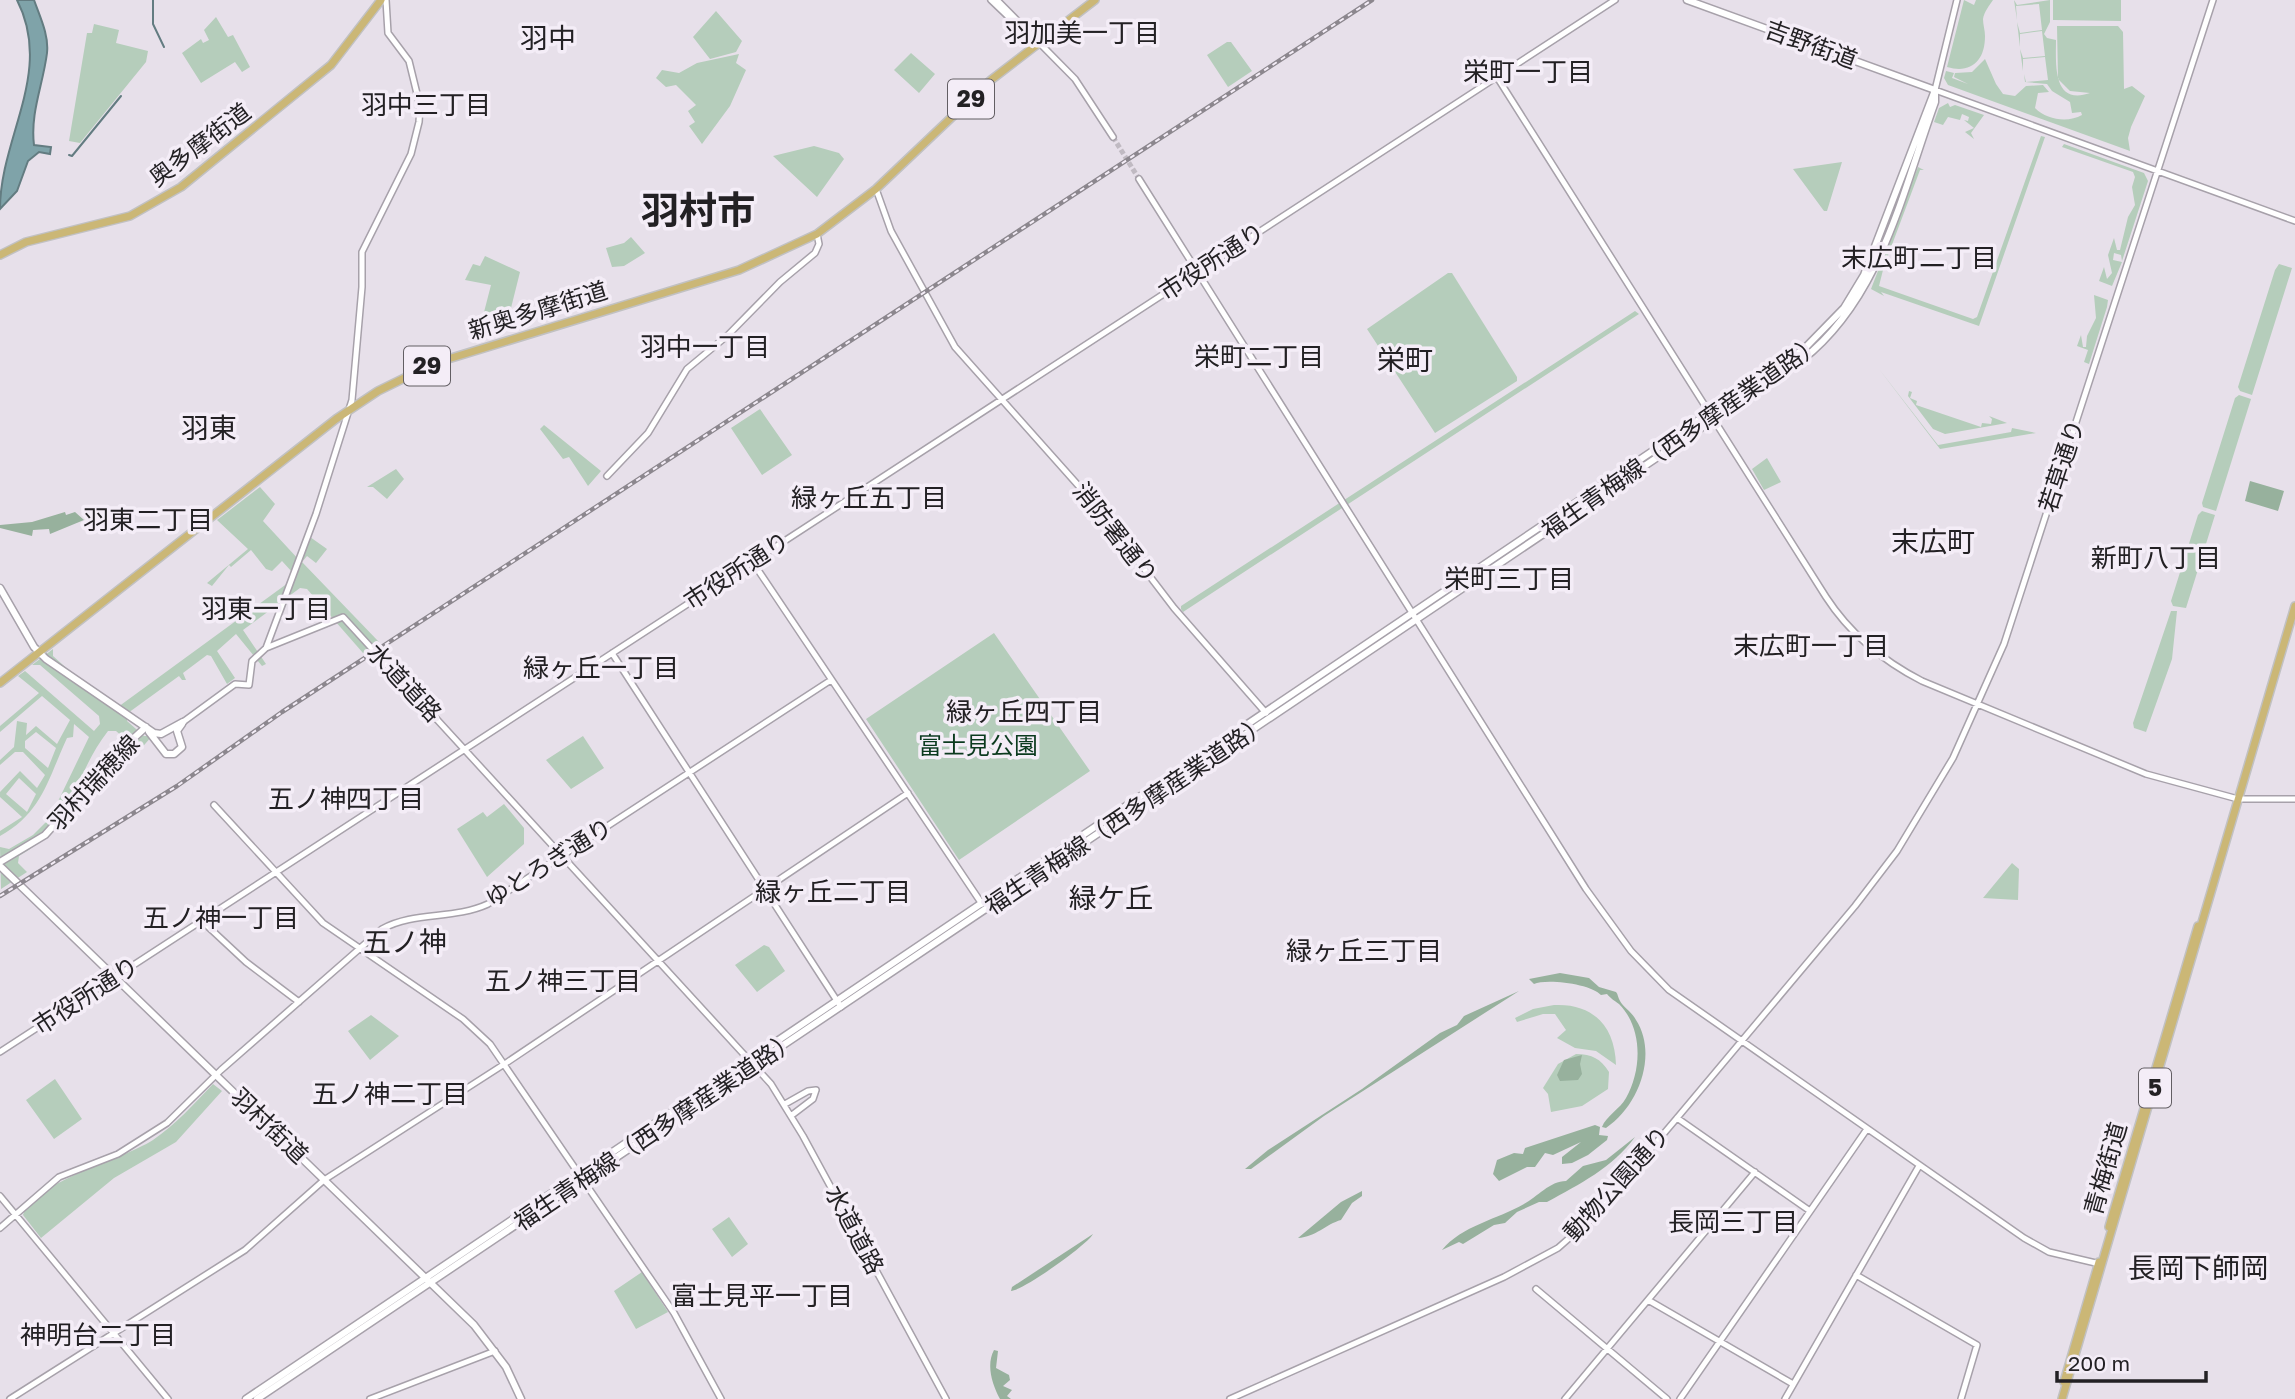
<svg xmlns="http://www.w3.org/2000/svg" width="2295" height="1399" viewBox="0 0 2295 1399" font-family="'Golos Text','Noto Sans JP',sans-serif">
  <rect width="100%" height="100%" fill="#e7e0ea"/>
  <path fill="#b5cdbb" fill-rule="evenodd" d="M1964,0L1974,5L1976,0H1993C1989,6 1984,12 1983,19C1983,25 1985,30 1985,36C1985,61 1971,74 1947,67Z
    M2014,0L2017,5L2050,0V22L2044,34L2047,38L2056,40C2056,63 2052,106 2090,93L2070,91L2058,79L2057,26H2118L2123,32L2124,89L2132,86L2145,96L2131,127L2128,138L2130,151L1948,85L1944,78L1946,71L1954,73L1952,78L1968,84L1954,77L1955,73L1972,72L1985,59L1996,84L2003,94L2015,96L2026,86L2043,85L2049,92L2038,93L2035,108C2047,120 2068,123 2082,115L2081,112L2072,113L2070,102L2052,91L2047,84L2025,82L2024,74L2026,82L2048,80L2045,57L2023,59V71L2020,49L2023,58L2045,56L2042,31L2020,34V47L2017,22L2020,33L2042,30L2039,4L2016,6L2017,20Z
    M2053,0H2121V21L2053,20Z
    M716,11L742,41L736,52L710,59L693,37Z
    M216,17L228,37L233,35L250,67L242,72L235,62L201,83L182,53L201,39L203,43L209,40L204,30Z
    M94,24L119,30L116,43L148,51L146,62L80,143L69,141L87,33H92Z
    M1227,42H1231L1252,71L1228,87L1207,55Z
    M911,53L935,74L919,93L894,70Z
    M739,54L736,63L746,70L730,106L702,144L689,126L695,122L688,111L696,105L676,85L666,87L656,78L662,70L679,73L697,63Z
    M1948,103L1950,107L1955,105L1984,115L1971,133L1974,139L1965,132L1974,128L1964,120L1968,121L1969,117L1962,114L1960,120L1948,117L1943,125L1934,122L1939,108Z
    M2041,136L2045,137L1979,326L1881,292L1884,296L1871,289L1918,167L1924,170H1920L1884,266L1879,286L1973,319L1977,317Z
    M2064,144L2144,173L2148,181L2122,261L2121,255L2114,253L2113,260L2122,262L2112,286L2099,281L2104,267L2107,279L2112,273L2108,255L2114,238L2117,250H2120L2128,217L2135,205L2132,187L2135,177L2133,172L2062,147Z
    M814,146L839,153L844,159L817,197L773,156Z
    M1842,162L1827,211H1824L1793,169Z
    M631,237L645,253L624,266L612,267L606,248L624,243Z
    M485,256L520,272L509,316H483L491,285L465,280L473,264L480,266Z
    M2279,264L2292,268L2252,395L2240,391L2238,387L2275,270Z
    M1448,273H1452L1517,377V381L1435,433L1367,329Z
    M2094,295L2108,300L2107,307L2089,364L2084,362L2088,350L2077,346L2081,335L2083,347H2086L2087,336L2096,318Z
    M1635,311L1639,314L1183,612L1181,609V606Z
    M1879,369L1938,445L2011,432L2012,428L2036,433L1940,449Z
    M1909,391L1912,392L1910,398L1917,401L1916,405L1981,427L1982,423L1991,424L1992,419L1989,416L2007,423L1945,434L1933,429L1908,396Z
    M2239,395L2251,399L2216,511L2203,507L2202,503L2235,398Z
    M760,409L792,455L762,475L731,428Z
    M544,425L601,471L588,486L569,457L563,459L540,429Z
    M1767,458L1781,482L1764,490L1752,469Z
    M396,469L404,479L387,499L373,487H367Z
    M260,487L275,504L263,521L300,561L310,537L327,549L316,563L307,556L302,562L379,642L363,653L307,589L300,588L243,630L266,664L262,666L236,634L217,651L235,678L227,684L211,656L207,655L183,673L186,680H182L179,676L128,713L127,721L144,736H152L139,751L116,731H108C70,780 78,823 19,856L18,863L27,872L1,889L0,847L9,849L33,835L50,818L89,737L74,724L73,737L67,738C48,779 42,813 0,836V831L22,817L0,797V792L20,771L37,788L45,775L23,752H15L0,765V760L14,747L17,721L27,723L26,735L36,726L57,744L70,720L42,696L0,732V726L39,693L18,676L25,671L94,731L100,724L99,716L40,665H32L53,649V656L110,707H118L292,580V572L282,561L272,571L266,569L251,550L231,567L229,565L212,586L207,583L248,549L217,520ZM36,732L56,748L48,768L25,748V741ZM19,778L36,794L27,812L6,794Z
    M2202,511L2215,515L2186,608L2173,606L2171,601L2198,515Z
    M2171,611H2177L2172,659L2146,732L2134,728L2133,723Z
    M994,633L1090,771L959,860L866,719Z
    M583,736L604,768L571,789L546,760Z
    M504,804L524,828V844L487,877L457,829L483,812L487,817Z
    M2012,863L2019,869L2018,900L1983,898Z
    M764,945L769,947L785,971L757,992L735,965Z
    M1554,1005C1594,1003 1615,1027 1616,1065L1596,1051L1575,1048L1557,1038L1566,1030L1555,1014H1543L1517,1022L1515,1018L1533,1009Z
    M371,1015L399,1036L370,1060L348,1031Z
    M1576,1054C1592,1054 1601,1059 1609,1072L1608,1089L1582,1106L1551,1112L1548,1094L1543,1088L1558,1064Z
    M55,1079L82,1119L54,1139L26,1100Z
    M213,1084L222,1091L176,1142L114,1178L41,1238L23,1215C37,1180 120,1161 153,1140C175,1125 194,1104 213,1084Z
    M729,1217L748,1244L732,1257L712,1229Z
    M642,1272L668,1312L636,1329L614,1291Z"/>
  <path fill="#97b19d" d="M2250,481L2284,491L2278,511L2245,501Z
    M65,512L66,515L75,512L84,520L50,534L49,529L33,530L32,536L0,528V525L32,522Z
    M1560,973L1589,978L1599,987L1616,992C1618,994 1618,998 1620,1001C1623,1007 1632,1012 1636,1020C1658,1054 1639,1106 1606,1128L1602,1127C1606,1116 1620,1109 1626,1098C1642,1070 1643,1028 1619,1004C1614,1000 1611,999 1607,994L1601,995C1592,984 1546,978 1534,984L1529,979Z
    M1519,991L1324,1116L1251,1169H1245L1268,1150L1362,1089L1440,1033L1457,1025L1464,1016Z
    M1582,1055L1580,1064L1582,1074L1578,1080L1560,1081L1557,1075L1564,1060Z
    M1595,1125L1600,1127L1599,1135L1608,1136L1607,1140L1588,1155L1572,1163L1562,1164V1157L1581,1142L1553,1155L1545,1153L1535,1167H1527L1499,1181L1493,1174L1497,1160L1514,1153L1523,1154L1525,1148Z
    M1635,1137C1612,1168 1580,1184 1547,1202H1539L1517,1212L1505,1223L1494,1225L1463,1244L1459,1242L1442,1250C1461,1226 1498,1219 1524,1204C1537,1197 1550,1181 1566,1181L1583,1166L1606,1160Z
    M1362,1191V1196L1352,1203L1341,1220C1326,1224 1316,1237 1298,1238L1341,1202Z
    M1093,1234C1087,1245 1024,1290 1011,1291L1012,1287Z
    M994,1350L998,1351L996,1368L1009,1375L1010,1380L1003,1386L1012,1390L1007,1396L1011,1399H1000C992,1384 986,1365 994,1350Z"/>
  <path fill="#7fa3a9" stroke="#637c81" stroke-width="2" d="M17,0H34C40,17 49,35 47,53C43,85 30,113 34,145L51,147L50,154L39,152L28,161L17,191L0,209C0,137 54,72 17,0Z"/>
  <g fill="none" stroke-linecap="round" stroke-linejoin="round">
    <path stroke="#637c81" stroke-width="2" d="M153,0V24L164,47
      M69,155L72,156L121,96"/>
    <path stroke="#c0bac2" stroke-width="5" stroke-dasharray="5 2.5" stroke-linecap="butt" d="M1113,137L1139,179"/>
    <defs>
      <path id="tertiary" d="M991,0L1038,45
        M997,0L1075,79L1113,137
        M1957,0L1935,90L2295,221
        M1497,77L1826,597C1850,634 1883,661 1922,681L2146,774L2238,799H2295
        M1139,179L1586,889L1631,951L1669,990L2024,1238L2049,1252L2100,1264
        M876,189L891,231L955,347L1093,502L1174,608L1266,713
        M607,476L648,433L687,369L728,335L780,282L815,253L819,244L817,234
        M752,561L982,904
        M266,648L316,514L352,400L362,287V252L411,154L419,122L420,106L409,61L388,33L386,0
        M612,653L841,1007
        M183,722L235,684L249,685L252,661L266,648L343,617L771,1084L803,1136L946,1399
        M214,805L323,923L463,1019L490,1044L674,1313L721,1399
        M202,921L246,962L299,1002
        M0,1052L1615,0
        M785,1104L808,1091L816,1090
        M792,1115L813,1099L816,1090
        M1677,1118L1810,1211
        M0,1196L168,1399
        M0,1228L59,1177L118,1154L167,1123L221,1070L382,929C415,911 453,920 488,904L831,680
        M1856,1275L1977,1345L1961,1399
        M1536,1289L1667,1399
        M1648,1300L1793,1384
        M10,1399L245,1250L324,1180L506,1063L908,793
        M370,1399L495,1351
        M1230,1399L1504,1277L1558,1248L1592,1218L1677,1118L1855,906L1897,851L1953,758L2004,644L2213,0
        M1565,1399L1755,1172
        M1680,1399L1867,1129
        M1785,1399L1919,1166"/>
      <path id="secondary" d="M1687,0L1935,90
        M0,588L34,647L46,659L154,733L161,734L183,722
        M149,732L166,754H174L182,747L177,731L182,724
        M0,862L45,835L124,747L146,727
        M0,866L474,1325L506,1367L521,1399
        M246,1399L1804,349L1844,308L1864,275L1935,90
        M257,1399L1802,360C1881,298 1902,193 1935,102V92"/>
      <path id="primary" d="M0,255L26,242L130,216L181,187L331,65L381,0
        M0,683L336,419L378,391L435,363L739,270L817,234L876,189L991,80L1095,0
        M2109,1227L2198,926
        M2064,1382L2099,1262
        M2062,1399L2295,606"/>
    </defs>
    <use href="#tertiary" stroke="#a7a1aa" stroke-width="8"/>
    <use href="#secondary" stroke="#a7a1aa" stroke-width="9"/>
    <use href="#primary" stroke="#c1c1c2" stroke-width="10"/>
    <use href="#tertiary" stroke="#fff" stroke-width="5"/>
    <use href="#secondary" stroke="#fff" stroke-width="6"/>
    <use href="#primary" stroke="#cbb776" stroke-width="7"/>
    <defs>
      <path id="rail" d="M0,896L177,786L282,712L1372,0"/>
    </defs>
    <use href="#rail" stroke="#8c878e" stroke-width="4.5"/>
    <use href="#rail" stroke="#f4edf7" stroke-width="2" stroke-dasharray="5" stroke-linecap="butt"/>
  </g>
  <g text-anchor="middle" stroke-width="7" stroke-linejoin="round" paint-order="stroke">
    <g fill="#f4edf7" stroke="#625e63" stroke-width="2">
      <rect x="948" y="79.5" width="46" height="39" rx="5"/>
      <rect x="404" y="346.5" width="46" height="39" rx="5"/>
      <rect x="2139" y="1068.5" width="32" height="39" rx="5"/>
    </g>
    <g font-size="23" font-weight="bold" fill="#232124">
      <text x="971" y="107">29</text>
      <text x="427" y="374">29</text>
      <text x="2155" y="1096">5</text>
    </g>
    <g font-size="24" fill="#232124" stroke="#f4edf7">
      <text transform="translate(1811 45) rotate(20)" y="8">吉野街道</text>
      <text transform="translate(200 145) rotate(-37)" y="8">奥多摩街道</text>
      <text transform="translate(1212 262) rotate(-33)" y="8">市役所通り</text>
      <text transform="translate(538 311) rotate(-17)" y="8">新奥多摩街道</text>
      <text transform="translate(1682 437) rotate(-35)" y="8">福生青梅線（西多摩産業道路）</text>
      <text transform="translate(2062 466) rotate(-72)" y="8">若草通り</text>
      <text transform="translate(1115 533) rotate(52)" y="8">消防署通り</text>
      <text transform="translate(737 571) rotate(-33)" y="8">市役所通り</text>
      <text transform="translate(404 683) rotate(47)" y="8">水道道路</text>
      <text transform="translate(94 783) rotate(-47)" y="8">羽村瑞穂線</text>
      <text transform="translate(1127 815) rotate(-34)" y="8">福生青梅線（西多摩産業道路）</text>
      <text transform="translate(549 863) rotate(-32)" y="8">ゆとろぎ通り</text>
      <text transform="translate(86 996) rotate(-33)" y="8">市役所通り</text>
      <text transform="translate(269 1126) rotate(44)" y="8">羽村街道</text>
      <text transform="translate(656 1131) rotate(-34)" y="8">福生青梅線（西多摩産業道路）</text>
      <text transform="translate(2106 1169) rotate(-74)" y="8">青梅街道</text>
      <text transform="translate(1617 1184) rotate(-48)" y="8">動物公園通り</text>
      <text transform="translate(854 1230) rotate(62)" y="8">水道道路</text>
    </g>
    <g font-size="24" fill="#0b3a1e" stroke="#f4edf7">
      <text x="978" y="754">富士見公園</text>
    </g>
    <g font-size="26" fill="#232124" stroke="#f4edf7">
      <text x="1082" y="42">羽加美一丁目</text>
      <text x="1528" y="81">栄町一丁目</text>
      <text x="426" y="114">羽中三丁目</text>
      <text x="1919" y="267">末広町二丁目</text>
      <text x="705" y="356">羽中一丁目</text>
      <text x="1259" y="366">栄町二丁目</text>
      <text x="869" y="507">緑ヶ丘五丁目</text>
      <text x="148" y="529">羽東二丁目</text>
      <text x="2156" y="567">新町八丁目</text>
      <text x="1509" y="588">栄町三丁目</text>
      <text x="266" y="618">羽東一丁目</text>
      <text x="1811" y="655">末広町一丁目</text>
      <text x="601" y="677">緑ヶ丘一丁目</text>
      <text x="1024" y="721">緑ヶ丘四丁目</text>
      <text x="346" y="808">五ノ神四丁目</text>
      <text x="833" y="901">緑ヶ丘二丁目</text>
      <text x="221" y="927">五ノ神一丁目</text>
      <text x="1364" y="960">緑ヶ丘三丁目</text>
      <text x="563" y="990">五ノ神三丁目</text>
      <text x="390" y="1103">五ノ神二丁目</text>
      <text x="1733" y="1231">長岡三丁目</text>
      <text x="762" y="1305">富士見平一丁目</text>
      <text x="98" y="1344">神明台二丁目</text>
    </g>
    <g font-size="28" fill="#232124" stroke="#f4edf7">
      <text x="548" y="48">羽中</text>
      <text x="1405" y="370">栄町</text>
      <text x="209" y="438">羽東</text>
      <text x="1933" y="552">末広町</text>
      <text x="1111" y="908">緑ケ丘</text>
      <text x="405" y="952">五ノ神</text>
      <text x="2198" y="1278">長岡下師岡</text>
    </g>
    <g font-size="38" font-weight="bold" fill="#232124" stroke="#f4edf7">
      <text x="698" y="224">羽村市</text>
    </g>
  </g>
  <path d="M2057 1371v10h149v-10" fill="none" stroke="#232124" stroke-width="3.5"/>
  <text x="2068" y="1371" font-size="21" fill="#232124" stroke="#f4edf7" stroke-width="5" paint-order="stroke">200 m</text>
</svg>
